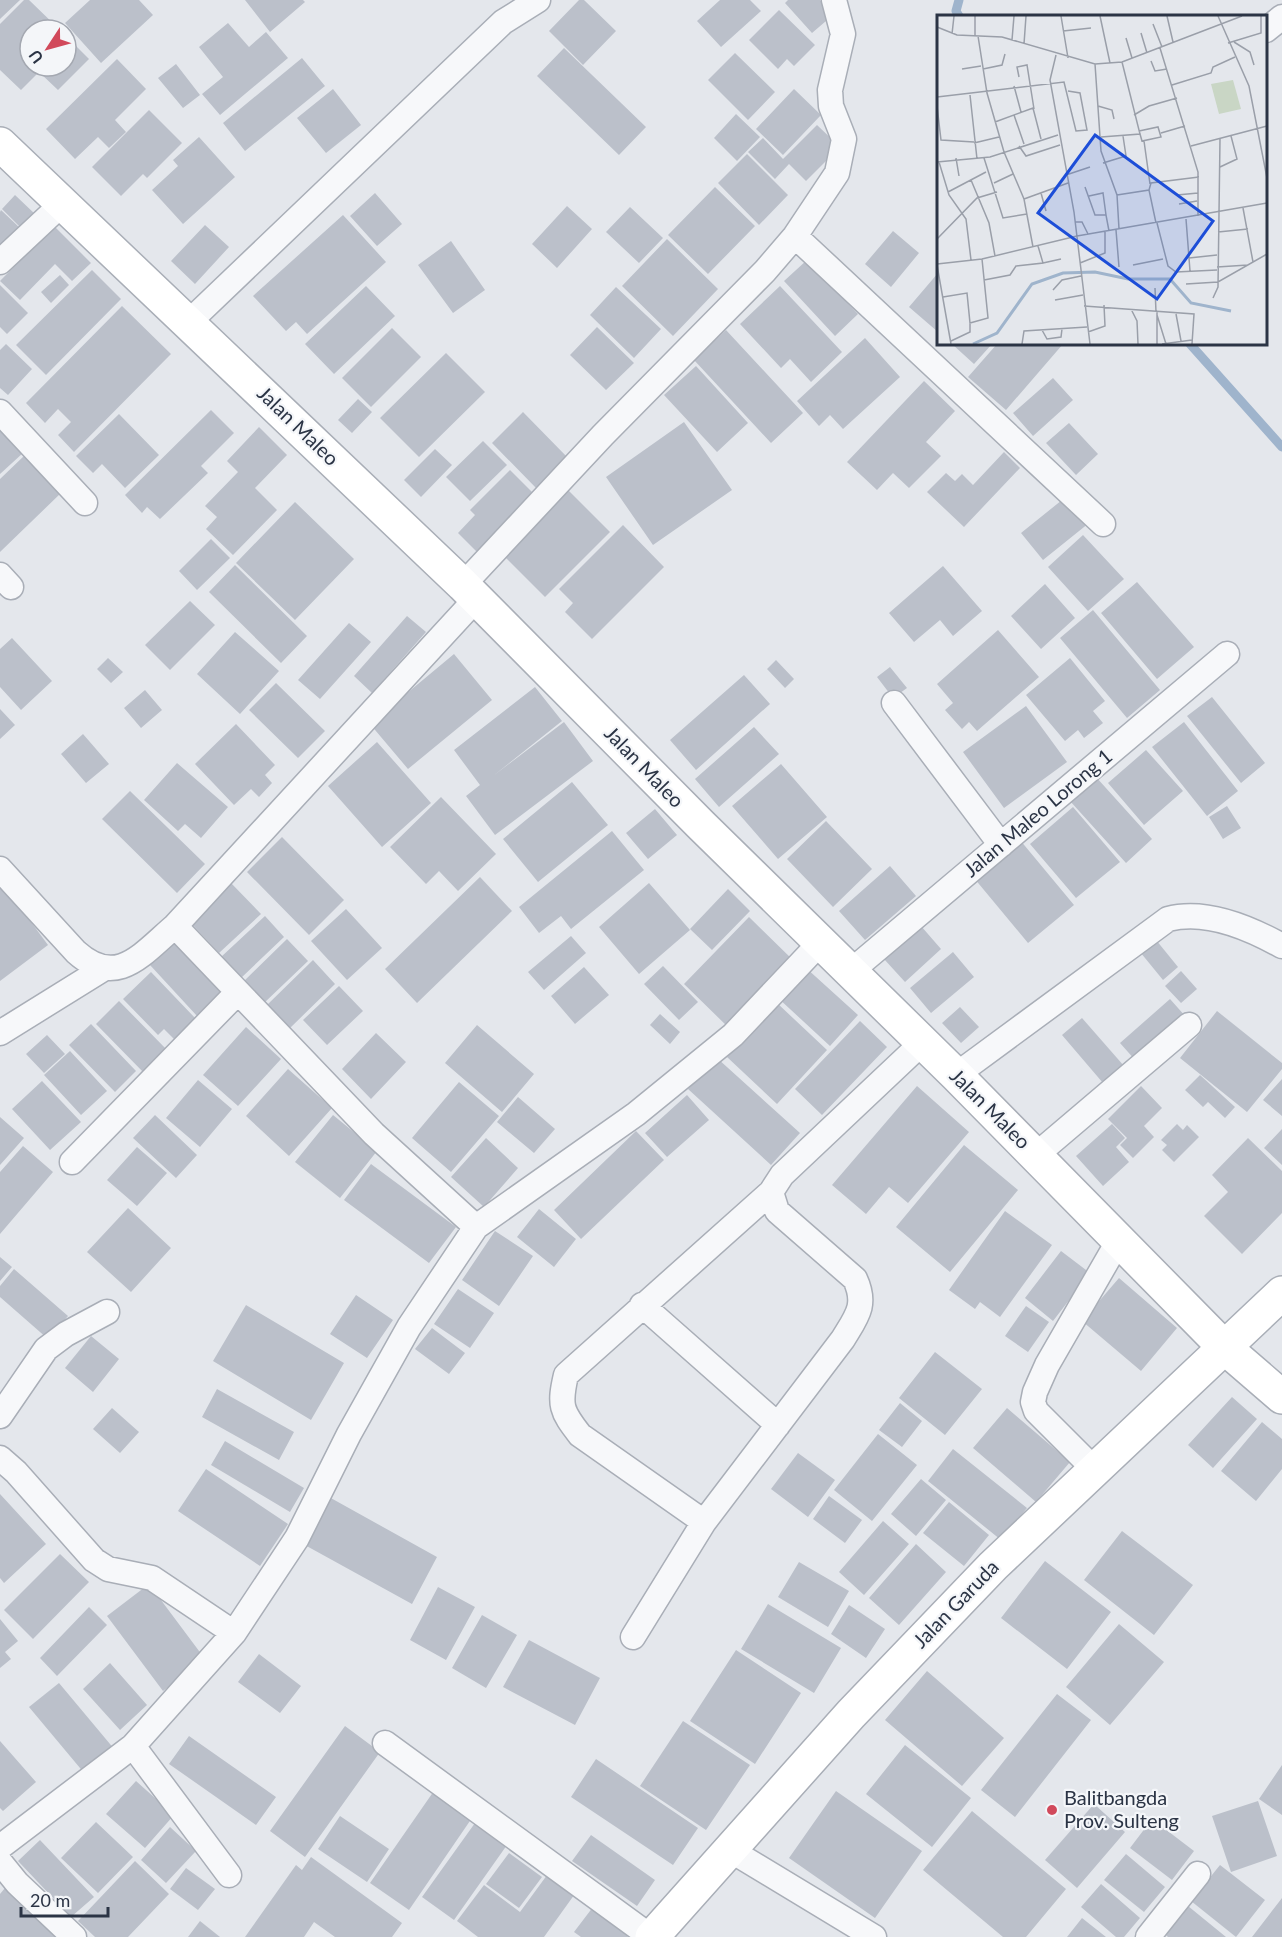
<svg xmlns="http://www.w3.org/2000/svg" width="1282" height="1937" viewBox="0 0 1282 1937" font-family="Lato,sans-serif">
  <rect width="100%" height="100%" fill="#e4e7ec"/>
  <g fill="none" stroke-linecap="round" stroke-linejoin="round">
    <path stroke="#9fb4cc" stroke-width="9" d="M959,0L956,11L959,16
      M1190,344L1282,447"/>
  </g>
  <path fill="#bbc0ca" d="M0,0H20L0,19Z
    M24,0H29L60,30H30V66H66V36L89,59L58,90L39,72L21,90L0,70V24Z
    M90,0H139L153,15L101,63L65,23Z
    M245,0H303L305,2L270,32Z
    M579,0H584L616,31L583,65L549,31Z
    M720,0H750L761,11L721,47L697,21Z
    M788,0H820L833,15L812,33L785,3Z
    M779,10L815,45L794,66L787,59L778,69L749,40Z
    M228,23L249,47L266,32L288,58L220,115L202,94L223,77L199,47Z
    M564,48L646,127L619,155L537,76Z
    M735,53L775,92L748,120L708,80Z
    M302,58L325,86L245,151L223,123Z
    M117,59L146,89L115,120L126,132L109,148L98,137L75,159L46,129Z
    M176,64L200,95L183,108L158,78Z
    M333,89L361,125L326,153L297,118Z
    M794,89L821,115L783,155L756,129Z
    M149,110L182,143L147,178L143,174L121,196L92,167Z
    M736,114L760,137L737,161L714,138Z
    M817,125L840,147L806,181L789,164L775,179L748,152L763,138L783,159Z
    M199,137L235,177L183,224L152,190L178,166L173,160Z
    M747,154L788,195L759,225L718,183Z
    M715,187L755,226L708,274L668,235Z
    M375,193L402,224L377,246L350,216Z
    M15,195L36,215L22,229L2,209Z
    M567,206L592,229L557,268L532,244Z
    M630,207L663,238L639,263L606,232Z
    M1,210L21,229L0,250V212Z
    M343,215L386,262L307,334L296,322L286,331L253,296Z
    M205,225L229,247L195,284L171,261Z
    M54,226L91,263L72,281L55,264L20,300L0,281Z
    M893,231L919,253L891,287L865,264Z
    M667,239L718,289L673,336L622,286Z
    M451,241L485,290L453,313L418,265Z
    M807,260L858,314L835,336L784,281Z
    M92,270L121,299L46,375L16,345Z
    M938,273V332L909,307Z
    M60,275L69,285L51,303L41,292Z
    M0,285L28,313L7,334L0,327Z
    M366,286L395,316L334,374L305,344Z
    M780,286L842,352L811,382L790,359L781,368L740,324Z
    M616,287L661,329L634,358L590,315Z
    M122,306L171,354L74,452L58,435L71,422L58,409L45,423L26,403Z
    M597,327L634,363L606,390L570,355Z
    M392,328L421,357L371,407L342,378Z
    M726,330L803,413L771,443L694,360Z
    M865,338L900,377L843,429L830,415L819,426L797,401Z
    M6,344L32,369L8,395L0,388V350Z
    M952,344H992L974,364Z
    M997,344H1063L1006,410L968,377Z
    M446,353L485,392L419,457L380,418Z
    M696,366L748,423L717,452L664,395Z
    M1053,378L1073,400L1033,436L1013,413Z
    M924,381L955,411L926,442L941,456L909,488L893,473L877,490L847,462Z
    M358,399L372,412L352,433L338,420Z
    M211,410L234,433L201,466L208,473L160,519L147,507L142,513L125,495Z
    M523,412L568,458L537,489L492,443Z
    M119,414L159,455L125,488L102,464L93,473L76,456Z
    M684,422L732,490L653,545L606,477Z
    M1069,423L1098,454L1076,475L1046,443Z
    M259,427L287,455L255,488L277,510L233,555L206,529L217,517L205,506L238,472L227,461Z
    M0,429L23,453L0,474Z
    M483,441L507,465L470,501L446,477Z
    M435,449L452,465L421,497L404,480Z
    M1004,452L1020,468L964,527L927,492L946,473L955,481L962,474L973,485Z
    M25,455L61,493L0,552V479Z
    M510,470L536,496L478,553L458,533L475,515L470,510Z
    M567,489L610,532L545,597L502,554Z
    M1067,496L1089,523L1043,560L1021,533Z
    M295,502L354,559L295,620L236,563Z
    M623,525L664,567L592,639L565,612L573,603L559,589Z
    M1083,535L1124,579L1088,611L1048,567Z
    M211,539L230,558L197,590L179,571Z
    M235,565L307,636L281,663L209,592Z
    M943,566L982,611L953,636L940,620L914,642L889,613Z
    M1137,582L1194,647L1157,679L1101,613Z
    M1045,584L1075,618L1041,649L1011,616Z
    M190,601L215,625L170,670L145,645Z
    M1093,610L1160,690L1127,718L1060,638Z
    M407,616L426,632L372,693L354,676Z
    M349,623L371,642L320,699L298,680Z
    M998,630L1039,677L977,731L969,722L962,729L945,710L953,703L937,684Z
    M235,632L279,671L240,714L197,674Z
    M12,638L52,681L21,710L0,687V649Z
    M454,654L492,700L408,769L370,724Z
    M108,658L123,672L111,683L97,669Z
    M1070,658L1105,701L1093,711L1103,723L1084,738L1078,730L1065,741L1026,695Z
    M776,660L794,679L785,688L767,669Z
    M890,667L907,688L893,698L877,677Z
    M744,675L770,704L696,770L670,740Z
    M276,683L325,731L298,758L249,710Z
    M535,687L562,721L493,776L564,722L593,761L495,835L466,796L480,785L454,750Z
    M145,690L162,710L141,728L124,708Z
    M1212,697L1265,763L1241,783L1187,716Z
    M1026,706L1067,762L1004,808L963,752Z
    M0,709L15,725L0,739Z
    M1184,722L1238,791L1207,816L1152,747Z
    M236,724L275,765L265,775L272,783L259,797L251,789L234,805L195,764Z
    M754,727L779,754L719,807L695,779Z
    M83,734L109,764L86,783L61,754Z
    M377,742L431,803L382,847L328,786Z
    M1146,750L1183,791L1144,825L1108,783Z
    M177,763L228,807L201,838L185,824L178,831L144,800Z
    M781,764L827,817L778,859L732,806Z
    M1096,777L1152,839L1126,863L1070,801Z
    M572,782L608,825L538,882L503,839Z
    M130,791L205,864L177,893L102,819Z
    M441,797L496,854L458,891L439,871L426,884L390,847Z
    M1227,806L1241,828L1223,839L1209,817Z
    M1073,807L1120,862L1076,898L1030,844Z
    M655,809L677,835L648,859L626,833Z
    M826,821L872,869L833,907L787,859Z
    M612,831L644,870L571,929L561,916L539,933L519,907Z
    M282,837L344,900L309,935L247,872Z
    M1020,840L1074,905L1028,943L974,878Z
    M890,866L916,896L865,940L839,911Z
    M480,877L512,911L417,1003L385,969Z
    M0,880L48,945L0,981Z
    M231,883L261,914L219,953L190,922Z
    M649,883L690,930L639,974L599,927Z
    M728,889L750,911L712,950L690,929Z
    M346,909L382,948L347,980L311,941Z
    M265,916L284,937L241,978L221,957Z
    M749,917L796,963L731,1030L684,984Z
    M921,926L941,949L905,982L884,959Z
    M1152,935L1178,967L1163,980L1136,947Z
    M571,936L586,953L544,990L528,972Z
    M287,939L308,961L263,1004L242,983Z
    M176,941L222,992L197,1016L150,965Z
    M953,952L974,977L931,1013L910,988Z
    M313,960L335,984L288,1030L266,1006Z
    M663,966L698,1002L679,1020L644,984Z
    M584,967L609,995L575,1024L551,996Z
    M805,967L858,1015L830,1046L777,997Z
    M1181,971L1197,989L1181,1003L1165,986Z
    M151,972L196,1019L175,1040L164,1029L158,1035L123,999Z
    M339,986L363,1011L327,1045L303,1020Z
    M1170,999L1186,1017L1136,1061L1120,1043Z
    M119,1001L168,1051L145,1074L96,1024Z
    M777,1003L827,1050L777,1104L727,1057Z
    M960,1007L979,1027L961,1043L942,1023Z
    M1217,1011L1282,1063V1069L1247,1112L1180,1058Z
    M660,1014L680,1032L670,1044L650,1025Z
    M1082,1018L1124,1066L1103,1083L1062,1035Z
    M860,1021L887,1047L822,1115L795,1089Z
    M91,1024L136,1071L115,1092L69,1045Z
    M477,1025L534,1074L502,1112L445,1063Z
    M246,1027L281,1059L238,1106L203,1075Z
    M376,1033L406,1062L371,1099L342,1069Z
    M47,1035L65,1054L44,1073L26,1054Z
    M70,1051L107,1091L81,1115L44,1075Z
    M717,1058L800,1133L771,1165L688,1089Z
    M288,1069L332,1108L289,1156L246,1116Z
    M1200,1075L1235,1107L1225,1118L1208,1102L1203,1107L1185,1090Z
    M1282,1079V1116L1263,1100Z
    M198,1080L232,1109L200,1147L166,1118Z
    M42,1081L81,1122L50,1150L12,1109Z
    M459,1082L499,1116L451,1172L412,1138Z
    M917,1086L969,1132L908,1203L889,1187L866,1214L832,1185Z
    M1141,1086L1162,1108L1144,1126L1154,1137L1133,1158L1120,1145L1127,1138L1108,1119Z
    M687,1095L709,1120L667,1157L645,1133Z
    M518,1097L555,1129L534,1153L497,1122Z
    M155,1115L197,1155L176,1178L133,1138Z
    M333,1115L377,1151L340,1198L295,1162Z
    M0,1117L24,1138L0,1165Z
    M1112,1124L1125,1138L1116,1147L1129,1162L1103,1186L1076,1156Z
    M1177,1124L1183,1130L1187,1125L1199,1137L1174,1162L1162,1150L1167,1145L1161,1140Z
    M1282,1129V1165L1264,1148Z
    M636,1131L664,1160L581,1239L554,1210Z
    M486,1138L518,1168L484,1207L451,1177Z
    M1248,1138L1282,1171V1213L1242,1254L1204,1216L1228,1192L1212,1175Z
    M964,1145L1018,1190L950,1272L896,1227Z
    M23,1146L53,1172L0,1234V1172Z
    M137,1147L167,1173L137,1206L107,1180Z
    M371,1164L456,1227L429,1263L344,1200Z
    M128,1208L171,1248L131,1292L87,1252Z
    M539,1209L576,1239L554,1267L517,1237Z
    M1005,1211L1052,1245L1000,1317L980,1302L975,1309L949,1290Z
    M495,1231L533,1256L499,1306L462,1280Z
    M1061,1251L1090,1273L1053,1321L1025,1298Z
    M0,1257L12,1267L0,1281Z
    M14,1269L68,1316L48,1339L0,1297V1286Z
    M1119,1278L1177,1328L1141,1371L1082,1321Z
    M458,1289L494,1313L470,1348L434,1324Z
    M356,1295L393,1320L367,1358L330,1334Z
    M246,1305L344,1363L311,1420L213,1361Z
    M1026,1306L1049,1322L1028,1352L1005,1336Z
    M432,1328L465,1353L449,1374L415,1349Z
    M91,1336L119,1359L93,1392L65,1368Z
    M935,1352L982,1389L945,1435L899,1398Z
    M217,1389L294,1432L279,1460L202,1417Z
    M1232,1397L1257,1419L1213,1468L1188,1445Z
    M900,1403L922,1421L902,1447L879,1430Z
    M112,1408L139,1432L120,1453L93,1429Z
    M1007,1408L1070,1462L1036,1502L973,1448Z
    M1262,1422L1282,1439V1469L1256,1501L1221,1471Z
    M878,1434L917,1465L872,1521L834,1490Z
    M225,1441L304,1488L290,1512L211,1465Z
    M953,1449L1027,1508L1001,1540L928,1481Z
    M798,1453L835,1480L808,1517L771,1489Z
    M206,1469L288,1524L260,1566L178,1511Z
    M921,1479L946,1500L916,1536L891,1514Z
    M0,1494L46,1544L4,1583L0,1578Z
    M829,1496L862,1520L845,1543L813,1519Z
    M329,1497L437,1557L412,1604L303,1544Z
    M949,1502L989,1535L964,1566L923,1533Z
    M883,1521L909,1544L864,1595L839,1572Z
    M1122,1531L1193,1585L1154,1635L1084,1580Z
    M916,1544L946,1572L899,1625L869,1598Z
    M60,1554L89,1582L33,1639L4,1610Z
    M1045,1561L1111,1612L1067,1669L1001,1618Z
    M799,1562L849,1591L828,1627L778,1597Z
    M149,1584L205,1659L163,1691L107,1616Z
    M438,1587L475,1607L446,1660L410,1640Z
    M768,1604L841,1648L814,1693L741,1649Z
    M849,1605L885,1629L866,1658L831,1634Z
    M89,1607L107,1625L57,1676L40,1658Z
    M482,1615L517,1635L486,1688L452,1668Z
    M0,1619L18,1641L5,1652L11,1659L0,1668Z
    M1119,1624L1164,1662L1110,1725L1066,1687Z
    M529,1640L600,1678L575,1725L503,1687Z
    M736,1650L801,1693L755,1764L690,1721Z
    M259,1654L301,1686L280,1713L238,1682Z
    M110,1663L147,1705L120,1730L83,1689Z
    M927,1671L1004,1738L962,1786L885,1720Z
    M59,1683L115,1750L85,1774L29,1707Z
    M1057,1694L1091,1720L1015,1817L981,1790Z
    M683,1721L750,1765L706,1830L640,1786Z
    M345,1726L380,1752L305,1857L270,1831Z
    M189,1736L276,1797L256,1825L169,1764Z
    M0,1741L36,1782L3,1811L0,1808Z
    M905,1745L971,1798L932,1847L866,1794Z
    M596,1759L698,1828L673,1865L571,1797Z
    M1282,1765V1815L1259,1799Z
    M136,1781L174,1815L145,1848L106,1814Z
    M436,1788L474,1815L409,1910L370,1883Z
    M836,1791L922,1851L875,1918L789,1858Z
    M1258,1801L1277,1856L1231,1872L1212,1816Z
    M1094,1804L1125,1832L1077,1888L1045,1860Z
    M972,1811L1066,1889L1026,1937H1003L923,1870Z
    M340,1816L389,1849L367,1882L318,1849Z
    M1152,1819L1194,1851L1172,1880L1130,1848Z
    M96,1822L133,1857L98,1893L61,1858Z
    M475,1823L507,1845L454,1920L422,1897Z
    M170,1827L196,1851L166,1883L141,1860Z
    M591,1835L655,1880L637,1906L572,1861Z
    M40,1840L94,1897L71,1917L18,1861Z
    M509,1853L542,1877L519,1908L486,1884Z
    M1126,1854L1165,1887L1144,1912L1104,1880Z
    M311,1857L402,1923L392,1937H335L314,1922L304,1937H245L296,1865L302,1870Z
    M135,1861L169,1894L128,1937H95L78,1921Z
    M1220,1865L1265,1900L1236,1937L1191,1901Z
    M186,1868L215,1889L198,1910L170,1889Z
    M550,1871L577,1891L544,1937H478L457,1921L484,1885L520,1912Z
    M1101,1884L1140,1918L1124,1937H1116L1081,1907Z
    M5,1888L59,1937H0V1894Z
    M1282,1898V1937H1252Z
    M1188,1906L1226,1937H1168L1165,1934Z
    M593,1907L630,1934L627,1937H581L574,1932Z
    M1082,1918L1106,1937H1067Z
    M200,1921L220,1937H188Z"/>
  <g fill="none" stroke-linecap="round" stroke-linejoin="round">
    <defs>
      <path id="street" d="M1266,30L1282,17
        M795,236L1103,524
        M0,262L63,203
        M189,322L503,22L538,0
        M0,412L85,503
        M0,575L11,587
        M463,585L603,435L765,271L795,236L837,173L844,139L831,106L830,90L843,34L834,0
        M894,703L1001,845
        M0,869L76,952C117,989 142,954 175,926L374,1134L476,1227
        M175,926L477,598
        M850,972L1227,654
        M0,1033L103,969
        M956,1075L1168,919C1205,909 1250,928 1282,946
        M1036,1155L1189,1025
        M72,1162L238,992
        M642,1305L778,1425
        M0,1416L46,1349L66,1334L107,1312
        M0,1458L16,1472L94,1560L108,1569L152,1578L234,1633
        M1095,1470L1036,1411L1033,1402L1035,1392L1047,1365L1119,1240
        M704,1522L580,1435C561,1411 559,1405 566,1375L771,1192
        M633,1637L704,1522L843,1339C857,1316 867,1305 855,1279L777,1211L771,1192L782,1175L923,1042
        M385,1743L651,1937
        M133,1746L229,1875
        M0,1847L133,1746L234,1633L297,1538L349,1434L409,1327L476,1227L636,1114L733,1035L820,943
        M730,1850L874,1937
        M0,1862L17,1883L74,1937
        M1148,1937L1198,1874"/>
      <path id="secondary" d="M0,144L463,585L701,825L956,1075L1224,1347L1282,1397
        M652,1937L851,1714L993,1566L1282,1293"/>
    </defs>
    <use href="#street" stroke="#a9aeb7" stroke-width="27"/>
    <use href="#secondary" stroke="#a9aeb7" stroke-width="36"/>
    <use href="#street" stroke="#f7f8fa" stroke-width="24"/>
    <use href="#secondary" stroke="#fff" stroke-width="33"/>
  </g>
  <circle fill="#d1495b" stroke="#f4f6f9" stroke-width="2" cx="1052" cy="1810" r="6"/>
  <g text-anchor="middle" stroke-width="4.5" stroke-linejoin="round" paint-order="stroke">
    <g font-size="20" fill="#2b3445" stroke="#f4f6f9">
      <text transform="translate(298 426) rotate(44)" y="7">Jalan Maleo</text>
      <text transform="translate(644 767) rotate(46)" y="7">Jalan Maleo</text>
      <text transform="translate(1038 813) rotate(-40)" y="7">Jalan Maleo Lorong 1</text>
      <text transform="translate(990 1109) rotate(45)" y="7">Jalan Maleo</text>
      <text transform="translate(956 1604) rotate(-46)" y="7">Jalan Garuda</text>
    </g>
    <g font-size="20" fill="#2b3445" stroke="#f4f6f9" text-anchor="start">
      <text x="1064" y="1805">Balitbangda<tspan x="1064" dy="23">Prov. Sulteng</tspan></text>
    </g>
  </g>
  <g transform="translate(937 15)">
    <rect width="330" height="330" fill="#e4e7ec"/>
    <path d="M296,65L304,94L282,99L274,69Z" fill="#c9d6c5"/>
    <path fill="none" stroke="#9fb4cc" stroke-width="3" d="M36,329L60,318L95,269L126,258L158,257L191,264H233L254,288L294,296"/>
    <path fill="none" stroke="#9a9fa9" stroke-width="1.5" d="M38,1V21M124,1L131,43M163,1L173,48M230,1L236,27M281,1L312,71L330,163M216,9L225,32M0,12L20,20L65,22L158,49L185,47L305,1M126,16L154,13M204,18L210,38M15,19L17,1M41,21L50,78L67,137L87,184L96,232M189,23L195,43M75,25L77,1M297,27L313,37L317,50M291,28L324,18V1M87,29L89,1M223,33L261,157V201M119,40L113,65L137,197L153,329M214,46L218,56L230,54M158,49L164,136L180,180L182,214M25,54L44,51M46,54L65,50L68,39M82,62L80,52L90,50L97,94M235,70L274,58L276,52L298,42M77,71L84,97M33,80L40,144M0,82L127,67L139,116L150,115L143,78L131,76M0,91L4,125L37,127M161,91L175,95L177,104M77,100L87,129M197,100L212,91L240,83M58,107L96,93L104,124M202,116L221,112L224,122L205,126L203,119M224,118L248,111M164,122L203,119L185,47M207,126L213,169M37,128L62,122M82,131L89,141L123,130M254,131L330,111M19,143L22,161M47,143L66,203L90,199M0,147L53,142L121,120M2,147L12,180L29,204L34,245M166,148L189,141L186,121M283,152L300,144L294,121M129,160L153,152M34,165L52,208L58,241M57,168L76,159M148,172L158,200H169L172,216M212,175L219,208M11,177L49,157M104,178L109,196M180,180L212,175L214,168L262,162M240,180L261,178M152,181L166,178L169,200M87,184L131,168M242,189L260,186M306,193L316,247M249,204L253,256M138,207H145L151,219M220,208L231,251L239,257L280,255M179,215L182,252M281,217L311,214M0,224L40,183L60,177M252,243L280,240M106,248L124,244M143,248L168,238V216M0,249L45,244L140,221L330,188M0,250L14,329M196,250L226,244M280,252L311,250M47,265L73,260L79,251L106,248L101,231M249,269L281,267L330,239M218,273L219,297M116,275L125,265L144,261M6,282L30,278L33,308L51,303L45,244M276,283L281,272L283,124M118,285L146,280M147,291L257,299L255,329M194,294L200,306L201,329M239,299L244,326M220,300L229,329M105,315L110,324L124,322L125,314M151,317L168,311L167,290M14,326L33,317V308M85,329L87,316L150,312M220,329V297M225,329L255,325"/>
    <path fill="#1d4ed8" fill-opacity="0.15" stroke="#1d4ed8" stroke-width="3" d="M158,120L276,206L220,284L101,198Z"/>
    <rect width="330" height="330" fill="none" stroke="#2b3445" stroke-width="3"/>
  </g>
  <g transform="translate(48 48) rotate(234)"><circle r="28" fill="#f4f6f9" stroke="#a4a8b1" stroke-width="1.5"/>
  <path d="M0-4.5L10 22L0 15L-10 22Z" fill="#d1495b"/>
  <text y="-9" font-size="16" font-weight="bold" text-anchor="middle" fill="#2b3445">U</text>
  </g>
  <path d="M21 1907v9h87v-9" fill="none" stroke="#2b3445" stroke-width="3"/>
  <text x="30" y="1907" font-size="18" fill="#2b3445" stroke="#f4f6f9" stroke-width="4.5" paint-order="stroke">20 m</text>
</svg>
